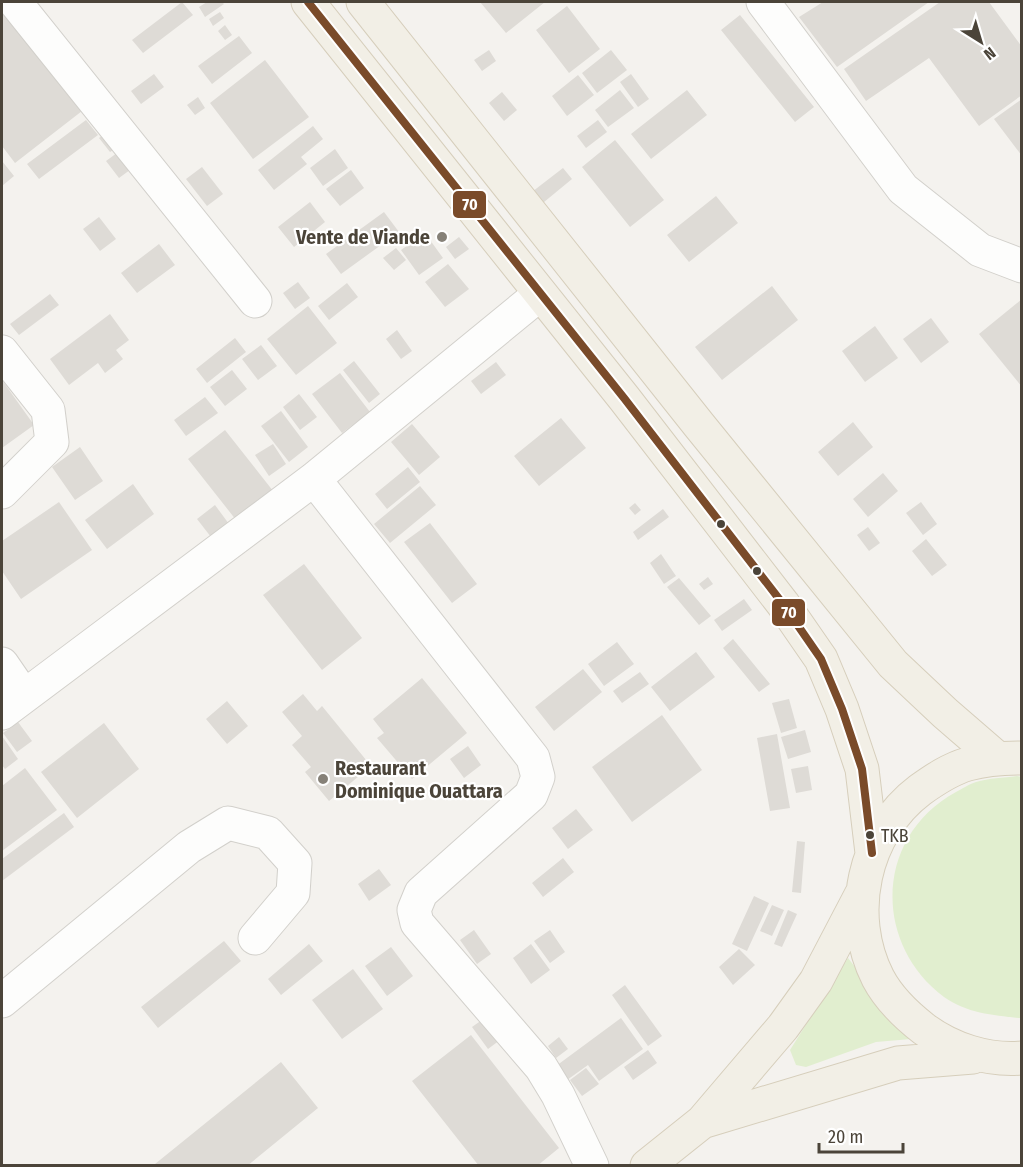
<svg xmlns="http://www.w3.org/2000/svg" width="1023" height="1167" viewBox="0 0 1023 1167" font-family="'Fira Sans Condensed',sans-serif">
  <rect width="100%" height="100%" fill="#f4f2ee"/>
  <path fill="#e1eecf" d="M1017,776L1022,777V1018H1018C993,1015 966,1013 944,997C872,943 875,836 956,792C962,789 969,784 976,782C989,778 1003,778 1017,776Z
    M848,958L911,1039L876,1042L806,1067L796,1065L790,1050Z"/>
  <path fill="#dedbd6" d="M182,2L193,15L143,53L132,40Z
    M207,2H222L224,4L205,17L199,7Z
    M480,2H545L506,33Z
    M823,2H929L837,67L799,17Z
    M940,2H989L1022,47V95L979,126L929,58L866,101L844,69Z
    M567,6L600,49L569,73L536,30Z
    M2,8L82,111L15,163L2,146Z
    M220,12L224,18L213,26L209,19Z
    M740,15L814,107L795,122L721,30Z
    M225,25L232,35L225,40L218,31Z
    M239,36L252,53L212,84L198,66Z
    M489,50L496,61L482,71L474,60Z
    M611,50L627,70L597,93L582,73Z
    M265,60L309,117L253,159L210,103Z
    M154,74L164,87L141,104L131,91Z
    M631,74L649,99L638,107L620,82Z
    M578,75L594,95L567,116L552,96Z
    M620,90L634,108L608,127L595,110Z
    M687,90L707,115L651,159L631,134Z
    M502,92L517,110L504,121L489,103Z
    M198,97L205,108L195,115L187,105Z
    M1022,99V156L994,119Z
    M86,120L98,135L39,179L27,164Z
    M598,120L607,132L586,148L577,136Z
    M313,126L323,139L301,157L307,164L274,190L258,170Z
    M107,132L118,147L110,152L99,138Z
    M615,140L664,200L630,227L582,167Z
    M335,149L348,168L323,186L310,168Z
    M121,150L134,167L119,178L106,161Z
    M2,161L14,176L2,186Z
    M202,167L223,194L207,206L186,179Z
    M563,168L572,179L538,207L528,195Z
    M351,170L364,188L340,206L326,189Z
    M716,196L738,223L689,262L667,235Z
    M310,202L325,222L294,247L278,227Z
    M384,212L399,232L341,274L326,254Z
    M99,217L116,239L100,251L83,229Z
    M425,233L443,258L419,275L401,250Z
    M459,237L469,249L455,259L446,247Z
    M159,244L175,265L137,293L121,273Z
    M396,248L406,260L394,270L383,258Z
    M448,264L469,289L445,307L425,282Z
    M298,282L310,298L295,309L283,293Z
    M347,283L358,297L329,320L318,306Z
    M772,286L798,320L722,380L695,347Z
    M50,294L59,305L19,335L10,324Z
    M1022,299V387L979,334Z
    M308,306L337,343L296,375L267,339Z
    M110,314L129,340L116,350L123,359L105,373L98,363L69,385L50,359Z
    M931,318L949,342L921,363L903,339Z
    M875,326L898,358L865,382L842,351Z
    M397,330L412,351L401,359L386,339Z
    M235,338L246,352L207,383L196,369Z
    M261,345L277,366L258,380L242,359Z
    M354,361L380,394L369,403L343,370Z
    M496,362L506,375L481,394L471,381Z
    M232,370L247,389L225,406L210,387Z
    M340,373L370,412L342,433L312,394Z
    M2,380L34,425L2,448Z
    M299,394L317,417L300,430L283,407Z
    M205,397L218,413L186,436L174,420Z
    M281,411L308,447L289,462L261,426Z
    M561,418L586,448L539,486L514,456Z
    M853,422L873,447L838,476L818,452Z
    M412,424L440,457L419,475L391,442Z
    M225,430L277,496L240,525L188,459Z
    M273,444L286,464L269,476L255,455Z
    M80,447L103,481L75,500L52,467Z
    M408,467L420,482L387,509L375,494Z
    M883,473L898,491L868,517L853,499Z
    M133,484L154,514L107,549L85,520Z
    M420,486L436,505L390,543L374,524Z
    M59,502L92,550L21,599L2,571V541Z
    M921,502L937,524L923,535L906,513Z
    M635,503L641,510L635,515L629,508Z
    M215,505L229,524L211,537L197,519Z
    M663,509L669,517L638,540L633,532Z
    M430,523L477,584L452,603L404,542Z
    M868,527L880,543L869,551L857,535Z
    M926,539L947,565L932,576L912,551Z
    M661,554L676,576L664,584L650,563Z
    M304,564L362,638L322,670L263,595Z
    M708,577L713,584L704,590L699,584Z
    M679,578L711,616L699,625L667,587Z
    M744,599L752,610L722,631L714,620Z
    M733,639L770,684L759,692L723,648Z
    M617,642L634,664L604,686L588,664Z
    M696,652L715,677L670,711L651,687Z
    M583,669L602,692L554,731L535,707Z
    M640,672L649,684L622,703L613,691Z
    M422,678L467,733L412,779L377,738L384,733L373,719Z
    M303,694L317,711L322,706L371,766L329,801L305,772L311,767L292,745L302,736L282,712Z
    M789,699L797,728L781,733L772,703Z
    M227,701L248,726L227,744L206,719Z
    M662,715L702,770L632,822L592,767Z
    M18,722L32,741L17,752L3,733Z
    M104,723L139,769L77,818L41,772Z
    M805,730L811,752L788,759L781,737Z
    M777,734L790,808L770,811L757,738Z
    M2,736L18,759L5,769L2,765Z
    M468,746L481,765L464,778L450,759Z
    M808,766L812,790L796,793L791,769Z
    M25,768L57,810L2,851V786Z
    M576,809L593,830L568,849L552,828Z
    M64,813L74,827L2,881V859Z
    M797,841L805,842L801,893L792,892Z
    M563,858L574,872L543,897L532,883Z
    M379,869L391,885L369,901L358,884Z
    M754,896L769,903L747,951L732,944Z
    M772,905L784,910L772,936L760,931Z
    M788,910L797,914L782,947L774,944Z
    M474,930L491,954L477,964L460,940Z
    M550,930L565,952L550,963L534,941Z
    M224,941L241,961L158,1028L141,1007Z
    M309,944L323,961L281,995L268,979Z
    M531,944L550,970L531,984L513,958Z
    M391,947L413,976L387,996L365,966Z
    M739,949L755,965L733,985L719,967Z
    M353,969L383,1009L342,1039L312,1000Z
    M625,985L662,1036L648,1046L612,995Z
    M489,1015L504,1037L488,1049L472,1027Z
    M621,1018L643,1049L599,1081L588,1065L567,1080L556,1066Z
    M471,1035L559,1148L537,1166H479L412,1081Z
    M559,1037L568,1049L556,1058L548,1046Z
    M648,1050L657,1063L633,1080L624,1067Z
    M281,1062L318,1108L247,1166H156L155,1164Z
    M586,1068L599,1084L582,1096L570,1080Z"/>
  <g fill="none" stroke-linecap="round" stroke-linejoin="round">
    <defs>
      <path id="minor" d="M15,2L255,301
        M763,2L903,189L980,250L1022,266
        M2,352L48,410L52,442L2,492
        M314,479L533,758L538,777L531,795L421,893L414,910L417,923L541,1067L558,1095L592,1166
        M2,664L24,696
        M2,713L314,479L540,294
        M2,1001L189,847L228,823L268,833L295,863L293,893L255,938"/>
      <path id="major" d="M308,2L624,398L783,604L821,659L842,709L862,769L872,853
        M363,2L699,425L893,664L945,713L997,758
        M1022,758C1003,758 986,759 968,764C950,769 934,780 920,790C863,833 846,915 878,978C889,999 906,1015 924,1029C951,1049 987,1061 1022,1058
        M702,1122L898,1063L973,1057
        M647,1166L702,1122L783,1027L816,981L861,895"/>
    </defs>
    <use href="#minor" stroke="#d2d0cb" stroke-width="35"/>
    <use href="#major" stroke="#d6cebb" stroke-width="35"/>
    <use href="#minor" stroke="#fdfdfc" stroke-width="33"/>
    <use href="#major" stroke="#f2efe6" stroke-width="33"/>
    <defs>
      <path id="bus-1" d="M308,2L624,398L783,604L821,659L842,709L862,769L872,853"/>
    </defs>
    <use href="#bus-1" stroke="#fff" stroke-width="12"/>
    <use href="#bus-1" stroke="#7a4b2a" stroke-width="8"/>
  </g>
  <g fill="#868178" stroke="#fff" stroke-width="2">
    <circle cx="442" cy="237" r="6"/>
    <circle cx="323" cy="779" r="6"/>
  </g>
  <g fill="#4b4439" stroke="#fff" stroke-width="2">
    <circle cx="721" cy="524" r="5"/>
    <circle cx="757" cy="571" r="5"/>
    <circle cx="870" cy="835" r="5"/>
  </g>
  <g text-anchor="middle" stroke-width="4.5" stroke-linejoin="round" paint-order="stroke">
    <g font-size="18" fill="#4b4439" stroke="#fff" text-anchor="start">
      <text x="881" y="842">TKB</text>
    </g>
    <g font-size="20" font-weight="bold" fill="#4b4439" stroke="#fff" text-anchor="end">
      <text x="430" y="244">Vente de Viande</text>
      <text x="335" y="775" text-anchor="start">Restaurant<tspan x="335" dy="23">Dominique Ouattara</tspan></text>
    </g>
  </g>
  <g stroke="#fff" stroke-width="2">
    <rect x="452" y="190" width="35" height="29" rx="6" fill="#7a4b2a"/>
    <rect x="771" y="598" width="35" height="29" rx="6" fill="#7a4b2a"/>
  </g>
  <g font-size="16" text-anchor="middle" font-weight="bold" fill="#fff">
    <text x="470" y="210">70</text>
    <text x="789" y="618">70</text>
  </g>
  <rect width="1023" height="1167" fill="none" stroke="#4b4439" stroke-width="6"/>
  <g transform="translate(981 42) rotate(143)" stroke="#ffffff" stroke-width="4.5" paint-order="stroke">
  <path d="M0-4.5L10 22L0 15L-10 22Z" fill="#4b4439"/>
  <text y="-9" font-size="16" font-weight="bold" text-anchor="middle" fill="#4b4439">N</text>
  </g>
  <path d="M819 1143v9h84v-9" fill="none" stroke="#4b4439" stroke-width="3"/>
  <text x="828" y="1143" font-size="18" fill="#4b4439" stroke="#ffffff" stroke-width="4.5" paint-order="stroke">20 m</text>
</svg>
